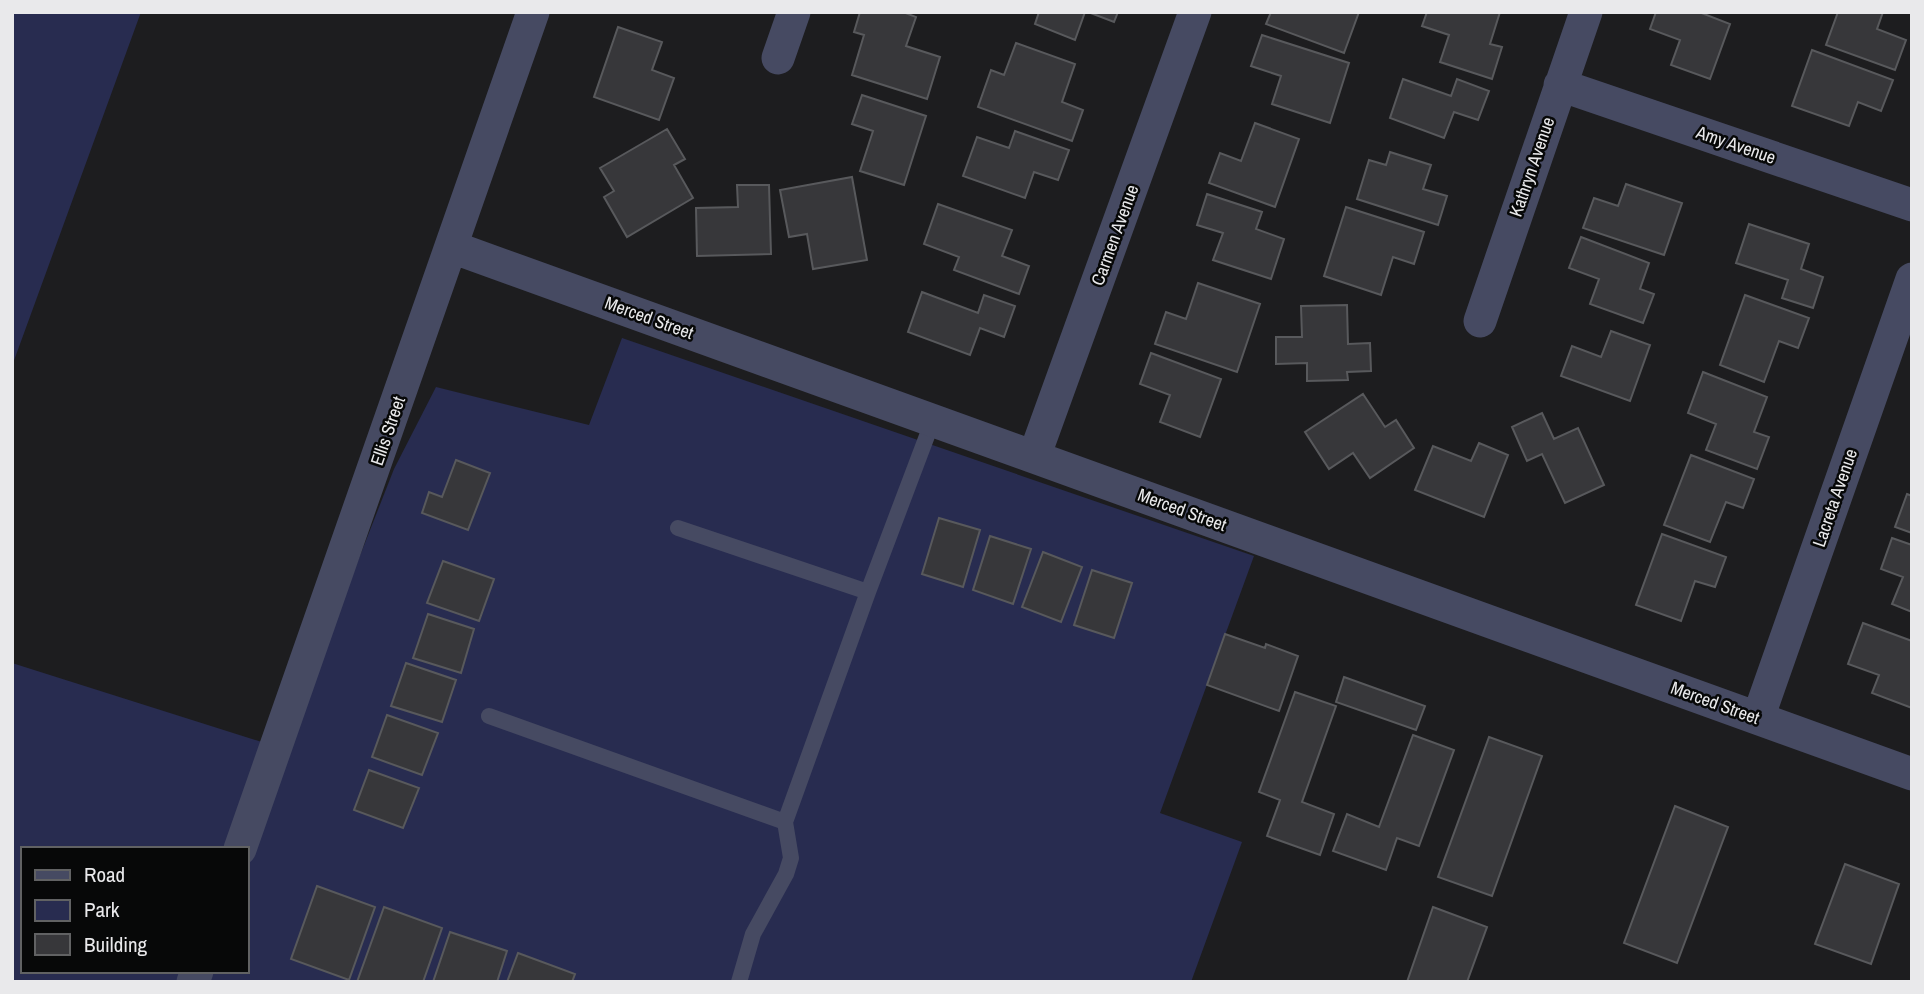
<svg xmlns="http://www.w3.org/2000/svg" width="1924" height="994" viewBox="0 0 1924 994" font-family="'Archivo Narrow',sans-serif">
  <rect width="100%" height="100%" fill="#1d1d1f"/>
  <path fill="#282c50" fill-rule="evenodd" d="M12,12H141L12,366Z
    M622,338L1254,556L1160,813L1242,842L1191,982H12V663L284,749L394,469L436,387L589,425ZM23,849H247V971H23Z"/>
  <path fill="#37373a" stroke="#58595c" stroke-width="2" d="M860,12H903L916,17L906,46L940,57L927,99L852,75L864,35L854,32Z
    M1039,12H1085L1075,40L1035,24Z
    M1088,12H1118L1114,22Z
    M1271,12H1359L1344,53L1266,24Z
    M1427,12H1500L1490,44L1502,47L1492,79L1440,62L1449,35L1422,26Z
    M1656,12H1699L1730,24L1710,79L1671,65L1680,40L1650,29Z
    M1838,12H1883L1877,29L1906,40L1895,70L1826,45Z
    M618,27L662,42L652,70L674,78L659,120L594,97Z
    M1262,35L1349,63L1330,123L1272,104L1281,76L1251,66Z
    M1016,43L1075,64L1062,102L1083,110L1072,141L978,107L991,70L1004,75Z
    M1812,50L1893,80L1881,111L1858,102L1849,126L1792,106Z
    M1403,79L1451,96L1457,79L1489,91L1478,120L1454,112L1444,138L1390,118Z
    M862,95L926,116L904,185L860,171L873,131L852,124Z
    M1255,123L1299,139L1275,207L1209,183L1220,153L1241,161Z
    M667,129L685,159L674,165L693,198L627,237L604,197L614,191L600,168Z
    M1015,131L1069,150L1058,180L1034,172L1025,198L963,176L977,137L1009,148Z
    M1390,152L1431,165L1423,189L1447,196L1438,225L1357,199L1369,160L1386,165Z
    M852,177L867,260L813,269L807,234L789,237L780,190Z
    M1626,184L1682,203L1664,255L1583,228L1594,198L1618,206Z
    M737,185H769L771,254L697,256L696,208L738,207Z
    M1207,194L1262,212L1256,229L1284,239L1271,279L1213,260L1223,233L1197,225Z
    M938,204L1012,230L1002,256L1029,266L1019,294L954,270L959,257L924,244Z
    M1346,207L1424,232L1414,264L1393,257L1381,295L1324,276Z
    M1749,224L1809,244L1801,269L1823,277L1813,308L1782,298L1788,280L1736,263Z
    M1581,237L1649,263L1640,289L1654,294L1643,323L1590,304L1599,279L1569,268Z
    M1198,283L1260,304L1237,372L1155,344L1166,312L1186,319Z
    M922,292L978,313L984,295L1015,306L1004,337L980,328L970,355L908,332Z
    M1745,295L1809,318L1798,348L1779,341L1764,382L1720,365Z
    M1347,305L1348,344L1370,343L1371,371L1347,372L1348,380L1307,381V363L1276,364V337H1302L1301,306Z
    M1611,331L1650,345L1630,401L1561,376L1572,346L1601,357Z
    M1151,353L1221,379L1200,437L1160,422L1170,395L1140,384Z
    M1703,372L1767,397L1754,432L1769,437L1757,469L1706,450L1716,424L1688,413Z
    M1363,394L1385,427L1396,420L1414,448L1370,478L1353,453L1329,469L1305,432Z
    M1542,413L1554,439L1578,428L1604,485L1565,503L1542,454L1527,461L1512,427Z
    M1479,443L1508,455L1484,517L1415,490L1433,446L1471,461Z
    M1691,455L1754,479L1743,508L1726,502L1710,542L1664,525Z
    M456,460L490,473L468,530L422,513L429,492L442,497Z
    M1907,494L1912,496V533L1895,527Z
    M939,518L980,530L963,587L922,574Z
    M1662,534L1726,557L1715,587L1695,581L1681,621L1636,605Z
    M990,536L1031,549L1013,604L973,590Z
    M1892,538L1912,545V612L1892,604L1903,577L1881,569Z
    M1043,552L1082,567L1061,622L1022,607Z
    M443,561L494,579L479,621L427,603Z
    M1092,570L1132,583L1114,638L1074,625Z
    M428,614L474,629L461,673L413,658Z
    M1863,623L1912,641V708L1872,693L1879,675L1848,664Z
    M1225,634L1265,648L1266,644L1298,656L1279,711L1207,685Z
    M406,663L456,680L442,722L391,706Z
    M1344,677L1425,706L1416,730L1336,702Z
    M1295,692L1336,706L1302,802L1334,814L1320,855L1267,836L1280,800L1259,792Z
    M387,715L438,733L422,775L372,757Z
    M1413,735L1454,750L1419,846L1397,838L1386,870L1333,851L1347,814L1379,827Z
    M1489,737L1542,756L1492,896L1438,877Z
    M369,770L419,788L403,828L354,810Z
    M1675,806L1728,827L1677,963L1624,943Z
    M1845,864L1899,884L1871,964L1815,944Z
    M317,886L375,907L349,980L291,959Z
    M384,907L442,928L423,982H357Z
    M1433,907L1487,927L1467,982H1407Z
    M450,932L507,951L497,982H433Z
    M518,953L575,974L572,982H507Z"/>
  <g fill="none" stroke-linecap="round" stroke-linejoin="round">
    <path stroke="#464a62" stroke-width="16" d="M678,528L868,592
      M489,716L785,822L868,592L933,420
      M739,982L753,934L786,874L791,858L785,822"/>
    <path stroke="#464a62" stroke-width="33" d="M778,58L794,12
      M1560,85L1912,205
      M452,247L1912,774
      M1480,321L1586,12
      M1034,457L1195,12
      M1758,718L1912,279
      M240,849L533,12
      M193,982L197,971"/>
  </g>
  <g text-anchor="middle" stroke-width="5" stroke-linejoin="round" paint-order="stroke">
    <g font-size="18" fill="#e9e9eb" stroke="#070808">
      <text transform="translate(1736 145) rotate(19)" y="6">Amy Avenue</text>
      <text transform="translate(1532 167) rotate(-71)" y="6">Kathryn Avenue</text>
      <text transform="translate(1115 235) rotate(-70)" y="6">Carmen Avenue</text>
      <text transform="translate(649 318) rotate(20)" y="6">Merced Street</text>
      <text transform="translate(388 431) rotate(-71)" y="6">Ellis Street</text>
      <text transform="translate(1835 498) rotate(-71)" y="6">Lacreta Avenue</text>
      <text transform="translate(1182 510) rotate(20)" y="6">Merced Street</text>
      <text transform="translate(1715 703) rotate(20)" y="6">Merced Street</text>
    </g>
  </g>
  <rect width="1924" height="994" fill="none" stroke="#e9e9eb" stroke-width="28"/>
  <rect x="21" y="847" width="228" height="126" fill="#070808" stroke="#616263" stroke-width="2"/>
  <rect x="35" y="870" width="35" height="10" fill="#464a62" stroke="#616263" stroke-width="2"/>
  <text x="84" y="882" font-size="21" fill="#e9e9eb">Road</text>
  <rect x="35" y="900" width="35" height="21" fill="#282c50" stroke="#616263" stroke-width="2"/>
  <text x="84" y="917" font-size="21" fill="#e9e9eb">Park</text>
  <rect x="35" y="934" width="35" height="21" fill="#37373a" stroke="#616263" stroke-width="2"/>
  <text x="84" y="952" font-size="21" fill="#e9e9eb">Building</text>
</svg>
